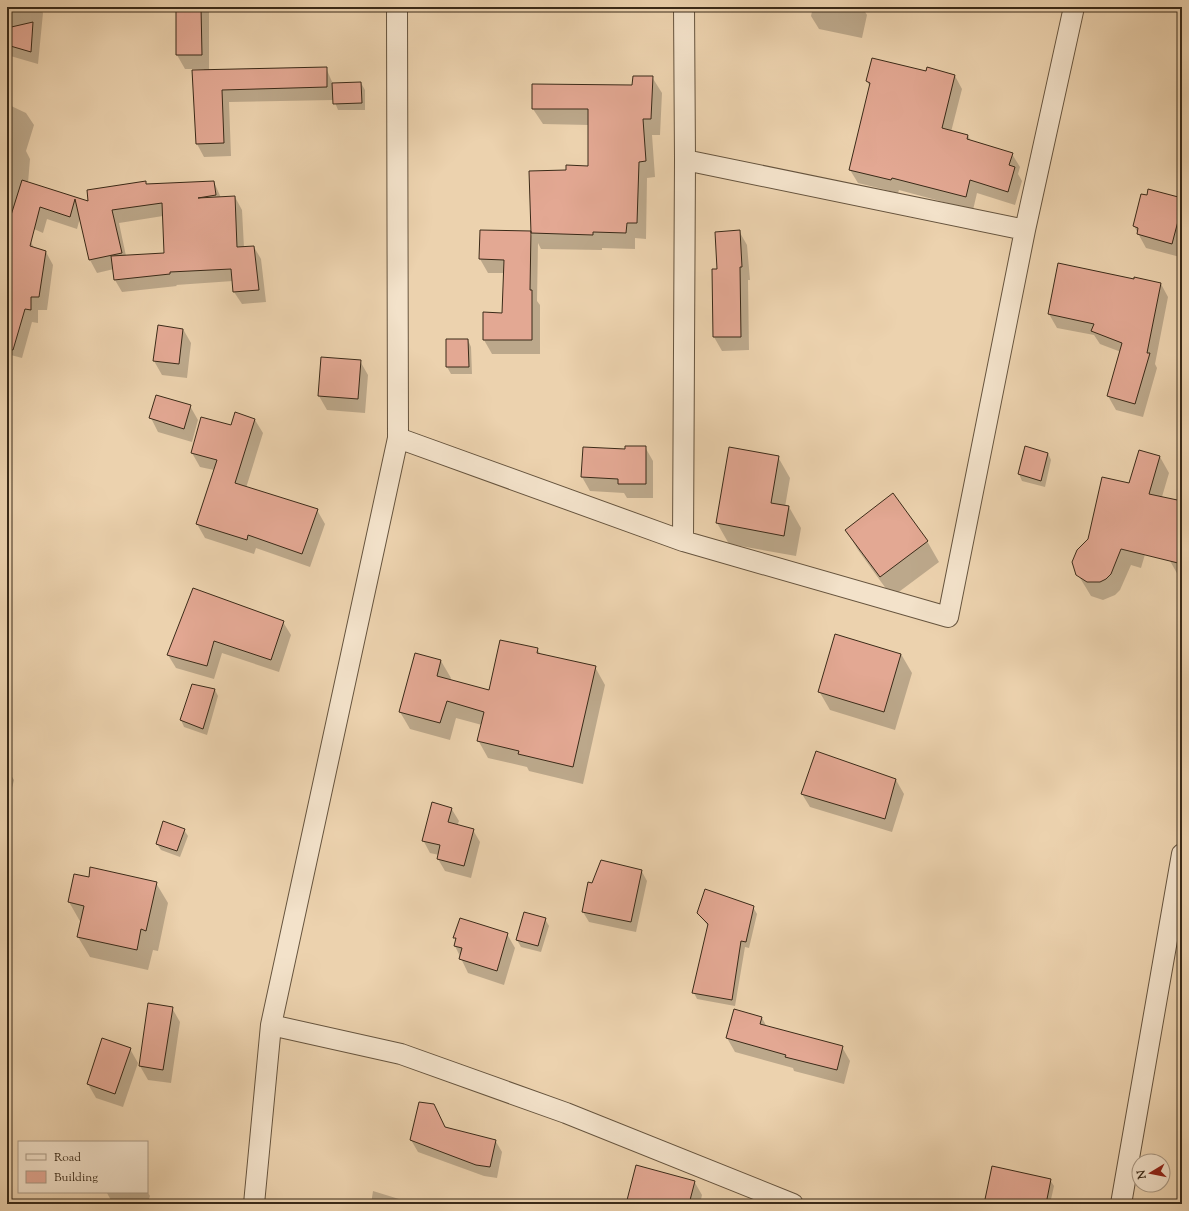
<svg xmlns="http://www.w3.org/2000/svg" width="1189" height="1211" viewBox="0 0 1189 1211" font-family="'Sorts Mill Goudy',serif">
  <rect width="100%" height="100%" fill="#ecd2ae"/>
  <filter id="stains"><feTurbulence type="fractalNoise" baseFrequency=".005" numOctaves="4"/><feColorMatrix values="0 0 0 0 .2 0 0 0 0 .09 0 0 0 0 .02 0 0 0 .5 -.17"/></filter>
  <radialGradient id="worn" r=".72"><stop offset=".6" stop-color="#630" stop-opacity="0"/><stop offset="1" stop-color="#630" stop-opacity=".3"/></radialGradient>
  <path fill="#0003" fill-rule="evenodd" d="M7,7H39L43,13L38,64L7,55Z
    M177,7H209V70L326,68L333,84L361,83L365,90V110H338L334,100L229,102L231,156L204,157L197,144L193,71H204V69H185L177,55Z
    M519,7H546V8H520Z
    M813,7H862L867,15L862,38L819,29L811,16Z
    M927,72L955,76L962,89L951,132L968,136L971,141L1012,154L1020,167L1018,174L1022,181L1015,205L977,193L973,210L899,190L898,193L858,183L850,170L870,87L867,81Z
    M652,77L662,93L660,135H652L655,177L647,178L646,239L635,238V249L602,248V250L541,249L538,243L537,301L540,305V354H492L484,340L503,314L504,273H488L480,259L481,231L530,232L532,236L530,172L567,171L589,167V125L543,124L533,109L633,86Z
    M7,104L26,113L34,125L26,151L30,159L28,183L90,203L145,182L147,185L214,182L221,198L235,197L242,210L244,248L254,247L261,259L266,302L242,304L234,292L233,281L176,285L177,286L122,292L115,280L114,269L97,273L90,260L80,218L77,229L47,219L43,233L7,217ZM163,216L165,253L126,256L119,223Z
    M1182,199V248L1180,257L1146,248L1134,226Z
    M739,231L747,245L750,280H748L749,350L722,351L714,337L713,270H718Z
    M7,237L31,242L34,248L46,252L53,265L47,310H38V323L32,322L22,358L7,354Z
    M1161,284L1168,297L1155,364L1157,368L1143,417L1116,410L1108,396L1121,352L1100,344L1094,335L1057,328L1049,314Z
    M183,329L191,343L187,378L162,375L154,361Z
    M447,340H468L471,347L472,374H451L447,367Z
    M360,361L368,375L365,413L327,410L319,396Z
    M190,406L198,420L192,442L158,432L151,418Z
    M255,420L263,433L246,488L317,510L325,524L310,567L256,548L254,554L205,538L197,524L214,470L200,467L192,453L232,426Z
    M645,447L653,461V498H627L624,493L590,491L582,477L626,450Z
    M1025,447L1048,453L1051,460L1045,487L1022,481L1019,474Z
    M730,448L778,457L790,478L785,507H789L801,528L796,556L729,544L717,523Z
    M1139,451L1160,457L1169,473L1141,568L1131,565L1120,590L1115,595L1103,600L1091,596L1074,568L1089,540L1130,484Z
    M1182,519V578L1179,577L1169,559Z
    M846,530L927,541L939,562L892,597L858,550Z
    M193,590L283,622L291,635L279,672L222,653L214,679L176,668L168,655Z
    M537,649L541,655L595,667L605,685L583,784L529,771L527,767L488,758L478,740L482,725L456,718L450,740L410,729L400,712L415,654L441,661L451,678L450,680L490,691Z
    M901,654L912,673L895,730L830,710L819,691Z
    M193,685L215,690L218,696L207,735L184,727L181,720Z
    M7,769L14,780L8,804L11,810L7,833Z
    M896,780L904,794L892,832L810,807L802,794Z
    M451,808L459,821L457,826L473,830L480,842L471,878L445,871L438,859L439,855L430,853L423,840Z
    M184,830L188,836L180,857L161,850L157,844Z
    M641,870L647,881L636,932L589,922L583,912L593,884Z
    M75,875L89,878L156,883L168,903L158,951L153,950L148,970L90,957L78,937L81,923L69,902Z
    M753,907L757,914L749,948L745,947L735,1006L697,999L694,993L708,926L698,913Z
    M545,919L549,926L541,952L521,947L517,940Z
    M507,934L515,948L504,985L468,973L455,946L456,940L455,938Z
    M149,1004L172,1008L180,1022L171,1083L148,1080L140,1066Z
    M734,1011L762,1018L767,1027L842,1047L850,1061L844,1084L794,1071L793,1068L735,1052L727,1038Z
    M130,1049L138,1063L123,1107L96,1098L88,1084Z
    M433,1105L446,1128L495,1140L502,1152L497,1178L484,1176L418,1152L411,1140Z
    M1050,1180L1054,1186L1050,1204H985Z
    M694,1181L702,1195L700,1204H627Z
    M147,1191L150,1196L147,1204H113L107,1193Z
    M373,1191L399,1199L401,1204H371Z"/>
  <path fill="#e3a893" stroke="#3a2a18" d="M176,7H201L202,55H176Z
    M33,22L31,52L7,45V28Z
    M872,58L926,71L927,67L955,75L942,128L968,135L967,139L1013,153L1009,165L1015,167L1008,192L970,180L966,197L892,178L891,180L849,170L870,83L866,81Z
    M327,67V87L222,90L224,143L196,144L192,70Z
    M633,76H653L651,119H643L646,161L639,162L637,223H627L626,233L593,232V235L531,233L529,171L566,170V165L588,166V109H532V84L632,85Z
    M361,82L362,103L333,104L332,83Z
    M22,180L88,201L87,190L146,181V184L214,181L216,195L198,198L235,196L237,247L254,246L259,290L233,292L231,269L170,272V274L114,280L111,256L164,253L162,203L112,210L122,253L89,260L75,199L70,217L40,207L30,246L46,251L39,297H31V310L25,309L13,350L7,349V228Z
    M1148,189L1182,198V206L1172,244L1137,234L1138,228L1133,226L1141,194L1147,195Z
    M480,230L531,231L530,290H532V340H483V312L502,313L504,260L479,259Z
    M740,230L742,267H740L741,337H713L712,269H717L715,232Z
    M1058,263L1134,279V277L1161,283L1147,353H1150L1135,404L1107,396L1122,343L1091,331L1094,324L1048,314Z
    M158,325L183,329L179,364L153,361Z
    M446,339H468L469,367H446Z
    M321,357L361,360L358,399L318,396Z
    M156,395L191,405L184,429L149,418Z
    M235,412L255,419L235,483L318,509L302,554L248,535L247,540L196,524L217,460L191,453L201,417L231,425Z
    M625,446H646V484H618V479L581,477L583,447L625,449Z
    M1025,446L1048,453L1041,481L1018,474Z
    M729,447L779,456L771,503L789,506L784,536L716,523Z
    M1139,450L1160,456L1149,494L1182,501V564L1121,549L1111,574L1106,579L1100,582H1087L1076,575L1072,562L1077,550L1088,539L1102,477L1129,483Z
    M893,493L928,541L880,577L845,530Z
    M193,588L284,621L271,660L214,641L207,666L167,655Z
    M835,634L901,654L884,712L818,692Z
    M500,640L538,648L537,653L596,666L573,767L518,754L519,751L477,741L484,712L447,701L440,723L399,712L415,653L441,660L437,676L489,690Z
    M192,684L215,689L203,729L180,720Z
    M816,751L896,779L885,819L801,794Z
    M432,802L452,808L448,822L474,829L464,866L437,859L440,845L422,841Z
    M163,821L185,829L177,851L156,844Z
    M601,860L642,870L631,922L582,912L588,882L592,883Z
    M90,867L157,882L146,931L141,929L137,950L77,937L84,906L68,902L74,874L89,877Z
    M705,889L754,906L746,942L741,941L732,1000L692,993L708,924L697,913Z
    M524,912L546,918L538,946L516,940Z
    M460,918L508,933L497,971L459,959L462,948L454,946L456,938H453Z
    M148,1003L173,1007L163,1070L139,1066Z
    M734,1009L762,1017L760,1024L843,1046L837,1070L785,1057L786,1055L726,1038Z
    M102,1038L131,1048L115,1094L87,1084Z
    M419,1102L434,1104L445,1127L496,1140L490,1167L476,1165L410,1140Z
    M636,1165L695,1181L689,1204H626Z
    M992,1166L1051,1179L1046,1204H984Z"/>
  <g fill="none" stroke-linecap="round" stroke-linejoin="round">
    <defs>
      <path id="street" d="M684,7L685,160
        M1025,230L685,160L683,541L948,617L1025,230L1074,7
        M398,438L683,541
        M271,1025L401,1054L566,1113L793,1204
        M254,1204L271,1025L398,438L397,7
        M1121,1204L1182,854"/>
    </defs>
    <use href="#street" stroke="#66543e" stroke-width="22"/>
    <use href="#street" stroke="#f3e2ca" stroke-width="20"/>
  </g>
  <rect width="1189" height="1211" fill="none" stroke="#ecd2ae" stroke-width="24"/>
  <rect x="8" y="8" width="1173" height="1195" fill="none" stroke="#3a2a18" stroke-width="2"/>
  <rect x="12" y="12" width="1165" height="1187" fill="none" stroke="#3a2a18"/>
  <rect x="18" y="1141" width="130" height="52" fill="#f3e2ca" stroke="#a99883"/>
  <rect x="26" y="1154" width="20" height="6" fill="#f3e2ca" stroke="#a99883"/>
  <text x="54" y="1161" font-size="12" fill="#3a2a18">Road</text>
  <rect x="26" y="1171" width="20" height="12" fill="#e3a893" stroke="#a99883"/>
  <text x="54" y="1181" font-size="12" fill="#3a2a18">Building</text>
  <g transform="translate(1151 1173) rotate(260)"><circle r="19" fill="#f3e2ca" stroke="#a99883"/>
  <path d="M0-3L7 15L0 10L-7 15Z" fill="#8f2418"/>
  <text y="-6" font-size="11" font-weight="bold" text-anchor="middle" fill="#3a2a18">N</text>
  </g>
  <rect width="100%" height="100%" filter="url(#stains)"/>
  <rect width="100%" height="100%" fill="url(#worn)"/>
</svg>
